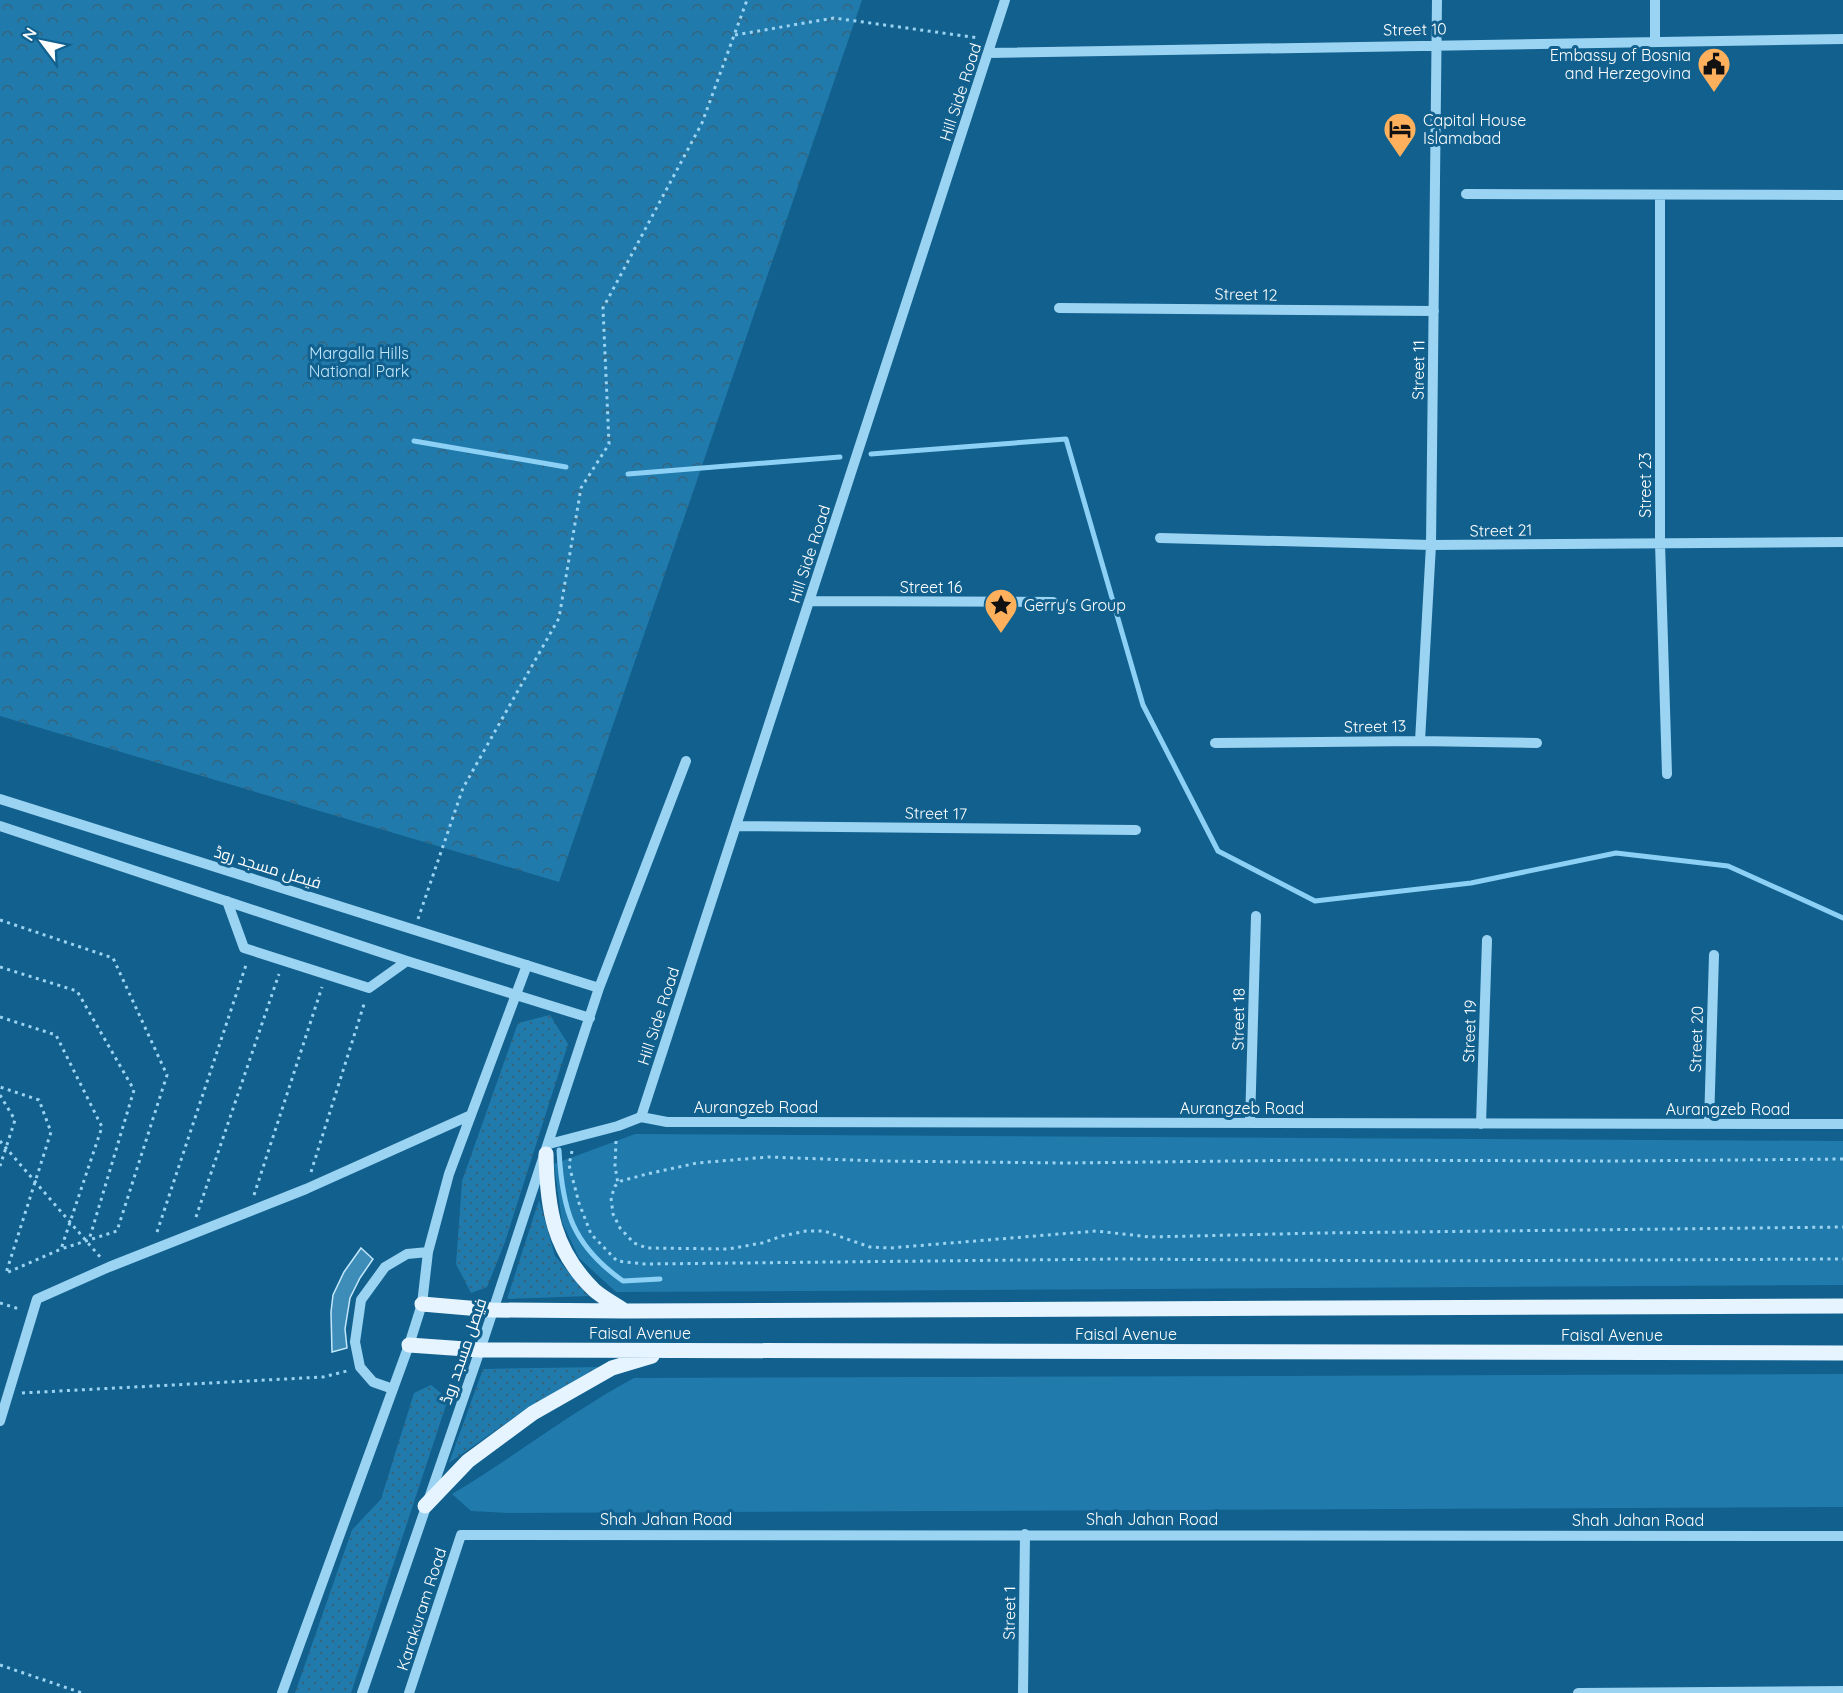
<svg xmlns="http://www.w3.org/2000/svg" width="1843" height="1693" viewBox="0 0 1843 1693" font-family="Quicksand,Cairo,sans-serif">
  <defs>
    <pattern id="grass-dots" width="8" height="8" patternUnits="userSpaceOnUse" patternTransform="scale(1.5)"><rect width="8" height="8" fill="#207bac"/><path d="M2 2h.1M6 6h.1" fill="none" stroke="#36647c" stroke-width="1.8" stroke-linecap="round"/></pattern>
    <pattern id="forest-crowns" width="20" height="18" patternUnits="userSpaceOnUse" patternTransform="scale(1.5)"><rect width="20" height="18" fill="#207bac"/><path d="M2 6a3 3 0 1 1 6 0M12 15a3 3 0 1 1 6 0" fill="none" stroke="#36647c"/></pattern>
  </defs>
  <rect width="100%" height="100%" fill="#11608e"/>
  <path fill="url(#grass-dots)" d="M550,1015L568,1044L505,1242L487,1287L471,1293L456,1264L462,1181L518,1023Z
    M539,1200L555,1256L588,1296L507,1299Z
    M601,1367L523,1411L449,1463L483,1369Z
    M431,1385L448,1399L351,1693H295L352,1530L381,1499L414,1393Z"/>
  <path fill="url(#forest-crowns)" d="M0,0H862L559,882L0,716Z"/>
  <path fill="#207bac" d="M635,1134L1843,1141V1285L616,1292L579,1258L562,1222L554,1164Z
    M1843,1374V1507L509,1513L471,1511L452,1494C514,1457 571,1412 634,1378Z"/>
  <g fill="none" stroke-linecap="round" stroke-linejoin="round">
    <path stroke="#8cd1f5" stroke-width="5" d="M414,441L566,467
      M871,454L1066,439L1143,705L1218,851L1315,901L1471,883L1616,853L1728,866L1843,918
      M628,474L840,457
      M559,1150C562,1210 572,1245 623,1281L660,1279"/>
  </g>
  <path fill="#3e8db9" stroke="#c2e8fd" stroke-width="1.5" d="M361,1248L373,1259L360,1278L350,1298L345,1329L347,1348L332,1352L331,1312L333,1295L344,1272Z"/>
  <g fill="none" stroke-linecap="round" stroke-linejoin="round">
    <path stroke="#9bd3f2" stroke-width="3" stroke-dasharray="3 4.5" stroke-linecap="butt" d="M735,35L834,18L979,38
      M418,919L463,788L559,618L581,488L609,444L603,308L702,123L747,0
      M0,920L113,958L167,1075L117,1231L61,1249
      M0,967L77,991L134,1090L89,1240
      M0,1017L56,1035L102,1127L61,1249L6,1273L51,1132L39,1100L0,1087
      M0,1095L15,1120L0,1166
      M0,1141L101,1258
      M616,1141L615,1166L618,1184
      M572,1151L569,1165L579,1203L591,1234L617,1261L645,1264L1117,1259L1421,1261L1843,1259
      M1843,1159L1619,1161L1319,1160L1066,1163L880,1161L768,1157L697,1163L647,1174L621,1181L615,1186L611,1198L613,1214L620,1228L634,1243L647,1248L728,1249L762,1243L782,1236L806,1231H824L870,1247L890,1248L1096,1231L1150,1237L1320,1233L1843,1227
      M311,1172L365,1001
      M254,1195L322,987
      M196,1217L279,974
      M157,1232L247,962
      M0,1303L19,1309
      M22,1393L323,1377L347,1371
      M0,1665L82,1693"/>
    <path stroke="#9bd3f2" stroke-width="10" d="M1655,0V42
      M988,53L1843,39
      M1466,194L1843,195
      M1660,196V543L1667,774
      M1059,308L1434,311
      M1160,538L1431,545L1843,542
      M809,601L1053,602
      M1420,741L1431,545L1437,0
      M1215,743L1420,741L1537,743
      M0,799L599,988
      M0,826L407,961L590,1018
      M736,826L1136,830
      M227,901L244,948L369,988L407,961
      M641,1117L667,1122H697L1843,1124
      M641,1117L1005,0
      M1250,1123L1256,916
      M1481,1124L1487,940
      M1709,1124L1714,955
      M549,1144L618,1126L641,1117
      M393,1389L373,1382L360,1367L355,1342L361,1300L385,1267L407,1254L428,1252
      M0,1421L37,1299L109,1267L306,1189L471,1115
      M282,1693L409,1345L422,1304L428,1252L449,1174L527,965
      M362,1693L480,1350L599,988L686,761
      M409,1693L461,1535L1843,1536
      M1023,1693L1025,1534
      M1578,1693L1843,1691"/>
    <path stroke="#e6f4ff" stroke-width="15" d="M546,1154C547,1208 553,1250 594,1290C603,1298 615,1304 625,1311
      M422,1304L492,1310L625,1311L1843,1306
      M409,1345L480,1350L1843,1353
      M425,1506L468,1461L533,1413L612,1368L652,1356"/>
  </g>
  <defs>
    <symbol id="civic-pin" viewBox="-11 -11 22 30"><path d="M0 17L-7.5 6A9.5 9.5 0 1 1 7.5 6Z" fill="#ffb05c" stroke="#11608e"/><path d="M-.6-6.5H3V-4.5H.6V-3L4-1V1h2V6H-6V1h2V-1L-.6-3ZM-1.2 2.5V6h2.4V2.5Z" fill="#111"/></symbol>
    <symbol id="hotel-pin" viewBox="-11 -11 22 30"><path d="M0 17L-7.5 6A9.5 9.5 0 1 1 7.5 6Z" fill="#ffb05c" stroke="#11608e"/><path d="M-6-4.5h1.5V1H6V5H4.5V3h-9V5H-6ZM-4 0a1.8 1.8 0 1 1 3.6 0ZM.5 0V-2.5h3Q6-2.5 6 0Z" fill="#111"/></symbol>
    <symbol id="sight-pin" viewBox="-11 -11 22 30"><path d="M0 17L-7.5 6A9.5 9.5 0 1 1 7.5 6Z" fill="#ffb05c" stroke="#11608e"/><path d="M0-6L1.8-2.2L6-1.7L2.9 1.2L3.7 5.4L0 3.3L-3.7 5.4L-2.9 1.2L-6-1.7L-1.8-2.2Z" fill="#111"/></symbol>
  </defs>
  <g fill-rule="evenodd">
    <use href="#civic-pin" x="1695" y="45" width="38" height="52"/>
    <use href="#hotel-pin" x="1381" y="110" width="38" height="52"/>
    <use href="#sight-pin" x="982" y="586" width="38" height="52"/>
  </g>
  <g text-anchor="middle" stroke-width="6" stroke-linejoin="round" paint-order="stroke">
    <g font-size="16" fill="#fff" stroke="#11608e">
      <text transform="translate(1415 29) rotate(-1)" y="6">Street 10</text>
      <text transform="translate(960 92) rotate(-72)" y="6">Hill Side Road</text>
      <text transform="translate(1246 294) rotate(1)" y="6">Street 12</text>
      <text transform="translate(1418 370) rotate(-89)" y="6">Street 11</text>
      <text transform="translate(1645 485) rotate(-90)" y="6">Street 23</text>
      <text transform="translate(1501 530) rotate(-1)" y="6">Street 21</text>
      <text transform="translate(809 554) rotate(-72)" y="6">Hill Side Road</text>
      <text x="931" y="593">Street 16</text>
      <text transform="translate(1375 726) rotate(-1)" y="6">Street 13</text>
      <text transform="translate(936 813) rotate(1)" y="6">Street 17</text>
      <text transform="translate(268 867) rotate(17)" y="6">فیصل مسجد روڈ</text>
      <text transform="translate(658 1016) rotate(-72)" y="6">Hill Side Road</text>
      <text transform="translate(1238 1019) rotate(-89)" y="6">Street 18</text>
      <text transform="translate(1469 1031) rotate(-88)" y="6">Street 19</text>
      <text transform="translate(1696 1039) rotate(-88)" y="6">Street 20</text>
      <text x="756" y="1113">Aurangzeb Road</text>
      <text x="1242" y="1114">Aurangzeb Road</text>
      <text x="1728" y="1115">Aurangzeb Road</text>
      <text x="640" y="1339">Faisal Avenue</text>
      <text x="1126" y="1340">Faisal Avenue</text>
      <text x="1612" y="1341">Faisal Avenue</text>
      <text transform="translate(463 1351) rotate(-71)" y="6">فیصل مسجد روڈ</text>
      <text x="666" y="1525">Shah Jahan Road</text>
      <text x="1152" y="1525">Shah Jahan Road</text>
      <text x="1638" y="1526">Shah Jahan Road</text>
      <text transform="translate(421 1609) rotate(-72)" y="6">Karakuram Road</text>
      <text transform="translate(1009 1613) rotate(-89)" y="6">Street 1</text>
    </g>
    <g font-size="16" fill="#fff" stroke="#11608e" text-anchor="start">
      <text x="1691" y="61" text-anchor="end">Embassy of Bosnia<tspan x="1691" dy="18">and Herzegovina</tspan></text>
      <text x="1423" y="126">Capital House<tspan x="1423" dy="18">Islamabad</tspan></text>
      <text x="1024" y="611">Gerry's Group</text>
    </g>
    <g font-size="16" fill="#c2e8fd" stroke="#11608e">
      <text x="359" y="359">Margalla Hills<tspan x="359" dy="18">National Park</tspan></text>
    </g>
  </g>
  <g transform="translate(42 42) rotate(302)" stroke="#11608e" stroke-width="4.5" paint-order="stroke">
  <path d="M0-4.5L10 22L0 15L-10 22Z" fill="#ffffff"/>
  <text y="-9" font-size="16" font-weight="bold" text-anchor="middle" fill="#ffffff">N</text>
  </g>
</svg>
